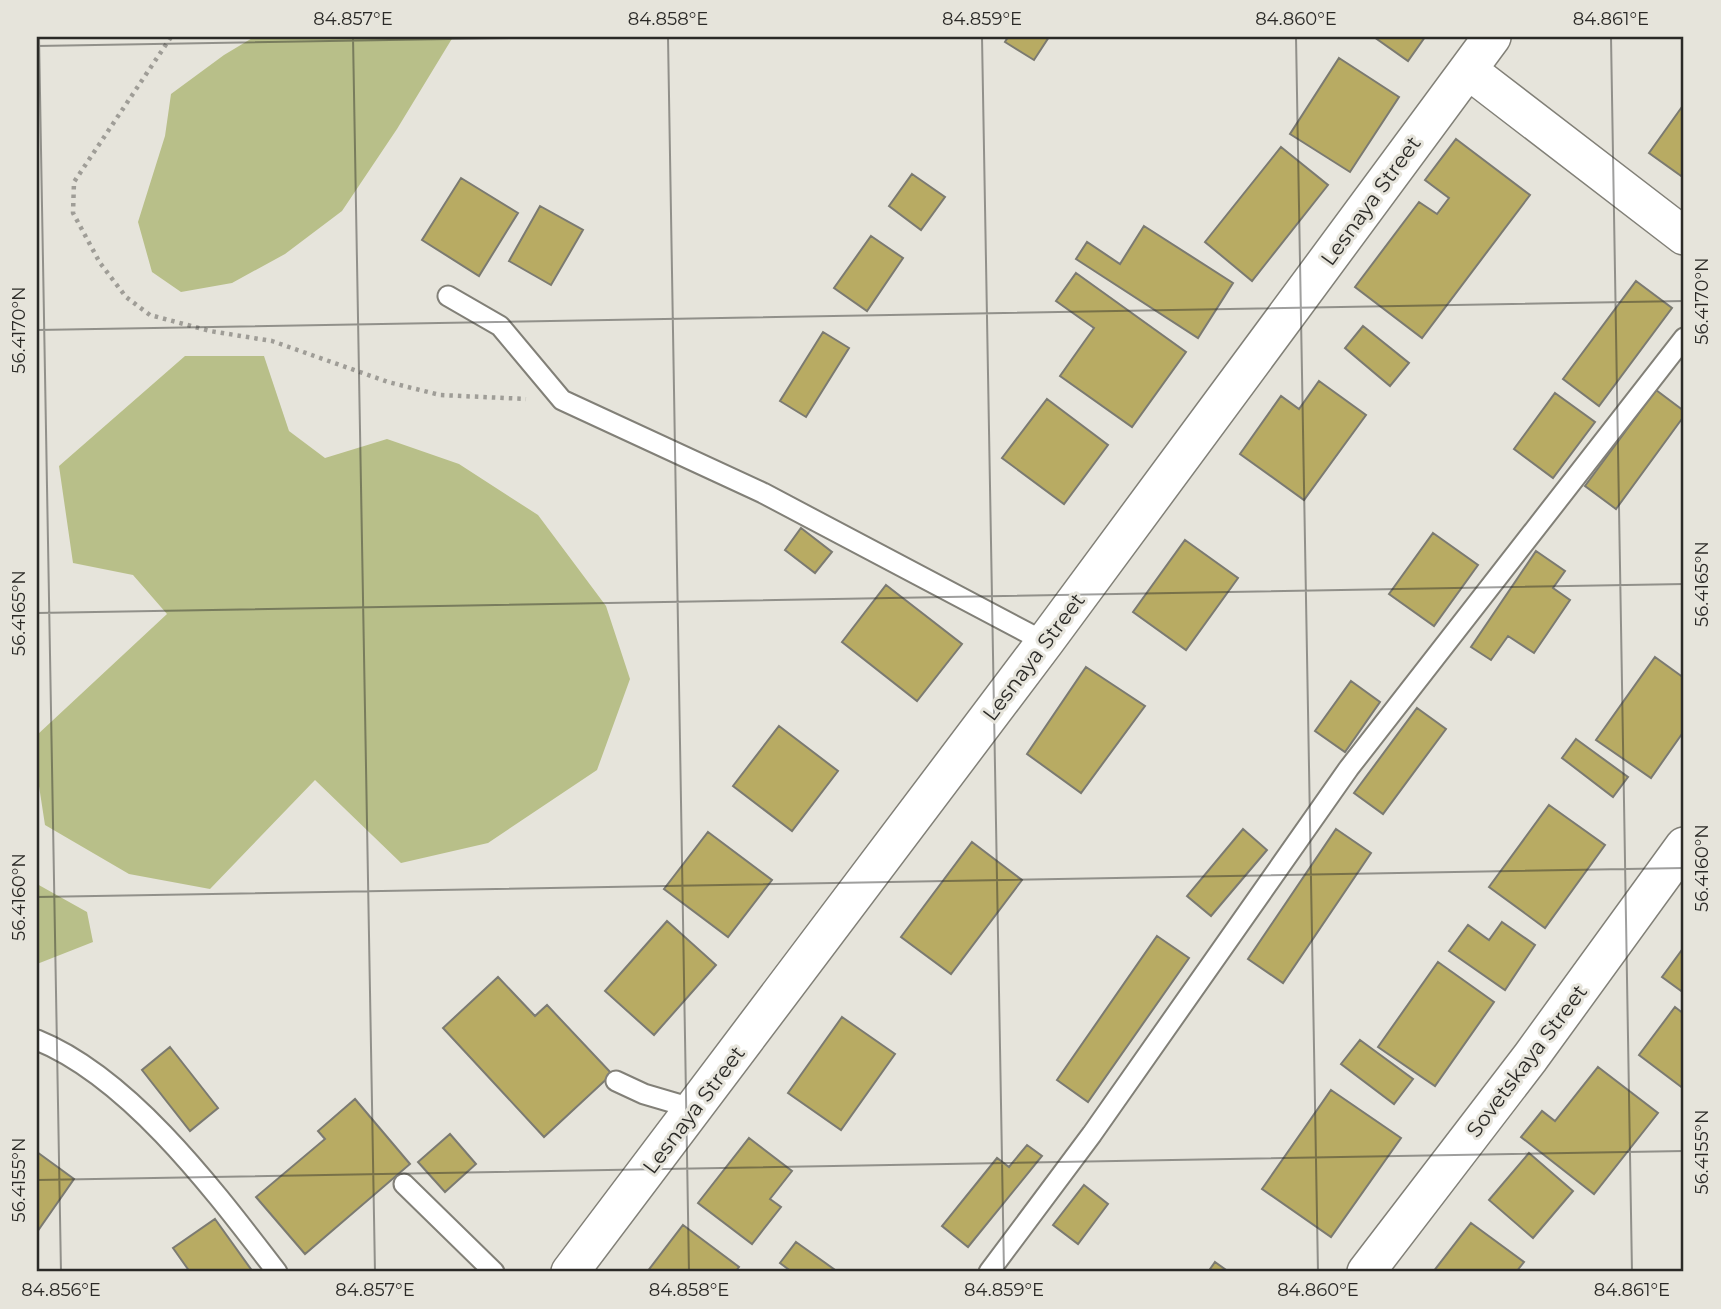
<svg xmlns="http://www.w3.org/2000/svg" width="1721" height="1309" viewBox="0 0 1721 1309" font-family="Montserrat,sans-serif">
  <rect width="100%" height="100%" fill="#e6e4db"/>
  <path fill="#b8bf89" d="M254,37H453L397,129L342,211L285,254L232,283L181,292L152,272L138,222L165,136L171,94L224,55Z
    M185,356H264L289,431L325,458L387,439L459,464L538,515L606,606L630,679L597,770L488,843L401,863L315,780L210,889L129,874L45,825L37,773V735L167,614L133,575L73,563L59,466Z
    M37,884L87,912L93,942L37,964Z"/>
  <path fill="#b8ab63" stroke="#7b7a71" stroke-width="2" d="M1008,37H1049L1034,60L1005,42Z
    M1374,37H1425L1408,61Z
    M1339,58L1399,97L1350,172L1290,134Z
    M1684,104V178L1649,153Z
    M1456,139L1530,195L1422,338L1355,287L1419,202L1437,214L1449,198L1425,180Z
    M1281,147L1328,185L1252,281L1205,242Z
    M912,174L945,197L921,230L889,206Z
    M461,178L518,213L479,276L422,240Z
    M540,206L583,230L551,285L509,261Z
    M1144,226L1233,283L1198,338L1076,259L1087,242L1120,264Z
    M871,236L903,258L867,311L834,288Z
    M1076,273L1186,352L1132,427L1060,376L1094,328L1056,301Z
    M1636,281L1672,308L1599,406L1563,379Z
    M1363,326L1409,363L1390,386L1345,348Z
    M823,332L849,348L806,417L780,401Z
    M1319,381L1366,415L1304,500L1240,454L1281,396L1299,409Z
    M1656,390L1684,411V416L1616,509L1585,486Z
    M1555,393L1595,422L1553,478L1514,449Z
    M1047,399L1108,445L1064,504L1002,458Z
    M801,528L832,552L815,573L785,550Z
    M1433,533L1478,565L1434,626L1389,594Z
    M1185,540L1238,578L1186,650L1133,612Z
    M1536,551L1565,571L1553,588L1570,600L1534,653L1508,636L1491,660L1471,647Z
    M886,585L962,644L917,701L842,642Z
    M1655,657L1684,678V731L1651,778L1596,740Z
    M1086,667L1145,706L1081,793L1027,754Z
    M1351,681L1380,702L1345,752L1315,731Z
    M1417,708L1446,729L1383,814L1354,793Z
    M779,726L838,771L792,831L733,786Z
    M1576,739L1628,777L1613,797L1562,758Z
    M1549,805L1605,845L1545,928L1489,887Z
    M1243,829L1267,850L1211,916L1187,896Z
    M1336,829L1371,853L1283,983L1248,959Z
    M708,832L772,880L728,937L664,889Z
    M972,842L1022,880L951,974L901,937Z
    M667,921L716,965L654,1035L605,991Z
    M1502,922L1535,945L1505,990L1449,951L1468,925L1489,940Z
    M1157,936L1189,958L1088,1102L1057,1080Z
    M1684,947V993L1662,977Z
    M1438,962L1494,1002L1435,1086L1378,1047Z
    M498,977L535,1016L547,1005L612,1074L544,1137L443,1028Z
    M1675,1007L1684,1014V1089L1639,1055Z
    M842,1017L895,1054L841,1130L788,1093Z
    M1360,1040L1413,1079L1394,1104L1341,1064Z
    M170,1047L218,1108L190,1131L142,1070Z
    M1598,1067L1658,1113L1594,1194L1521,1137L1542,1111L1555,1121Z
    M1331,1090L1401,1138L1331,1237L1262,1189Z
    M355,1099L410,1164L305,1254L256,1197L325,1139L318,1131Z
    M450,1134L476,1164L445,1192L418,1162Z
    M749,1138L792,1171L770,1199L781,1207L752,1244L698,1203Z
    M1027,1145L1042,1156L968,1247L942,1226L997,1158L1009,1167Z
    M37,1152L74,1179L37,1232Z
    M1529,1153L1573,1191L1533,1238L1489,1200Z
    M1084,1185L1108,1204L1078,1244L1053,1225Z
    M215,1219L253,1272H190L173,1248Z
    M1471,1223L1524,1262L1516,1272H1433Z
    M683,1225L739,1267L735,1272H647Z
    M796,1242L838,1272H792L780,1263Z
    M1215,1262L1229,1272H1208Z"/>
  <g fill="none" stroke-linecap="round" stroke-linejoin="round">
    <defs>
      <path id="service" d="M448,296L500,326L562,400L763,493L1045,642
        M37,1040C131,1078 216,1193 277,1272
        M616,1081L644,1094L695,1109
        M404,1184L494,1272
        M989,1272L1092,1134L1349,768L1684,338"/>
      <path id="minor" d="M1468,70L1684,236
        M570,1272L1045,642L1492,37
        M1366,1272L1530,1058L1684,846"/>
    </defs>
    <use href="#service" stroke="#828078" stroke-width="23"/>
    <use href="#minor" stroke="#828078" stroke-width="40"/>
    <path stroke="#9f9d97" stroke-width="4.5" stroke-dasharray="3.5 5" stroke-linecap="butt" d="M171,37L74,182L73,213L100,263L126,297L150,315L210,331L272,341L388,382L440,395L526,399"/>
    <use href="#service" stroke="#fff" stroke-width="19"/>
    <use href="#minor" stroke="#fff" stroke-width="37"/>
  </g>
  <path fill="none" stroke="#2b2a27" stroke-width="2" stroke-opacity="0.45" d="M39,37L61,1272M353,37L375,1272M668,37L689,1272M982,37L1004,1272M1296,37L1318,1272M1611,37L1632,1272M37,46L569,37M37,330L1684,301M37,613L1684,584M37,897L1684,868M37,1180L1684,1151"/>
  <g text-anchor="middle" stroke-width="6" stroke-linejoin="round" paint-order="stroke">
    <g font-size="21" fill="#2b2a27" stroke="#e6e4db">
      <text transform="translate(1371 201) rotate(-54)" y="7">Lesnaya Street</text>
      <text transform="translate(1034 657) rotate(-53)" y="7">Lesnaya Street</text>
      <text transform="translate(1527 1061) rotate(-53)" y="7">Sovetskaya Street</text>
      <text transform="translate(694 1110) rotate(-53)" y="7">Lesnaya Street</text>
    </g>
  </g>
  <rect width="1721" height="1309" fill="none" stroke="#e6e4db" stroke-width="77"/>
  <rect x="38" y="38" width="1644" height="1232" fill="none" stroke="#2b2a27" stroke-width="2.5"/>
  <g font-size="18" text-anchor="middle" fill="#2b2a27">
    <text x="353" y="25">84.857°E</text>
    <text x="668" y="25">84.858°E</text>
    <text x="982" y="25">84.859°E</text>
    <text x="1296" y="25">84.860°E</text>
    <text x="1611" y="25">84.861°E</text>
    <text transform="translate(1702 301) rotate(-90)" y="6">56.4170°N</text>
    <text transform="translate(19 330) rotate(-90)" y="6">56.4170°N</text>
    <text transform="translate(1702 584) rotate(-90)" y="6">56.4165°N</text>
    <text transform="translate(19 613) rotate(-90)" y="6">56.4165°N</text>
    <text transform="translate(1702 868) rotate(-90)" y="6">56.4160°N</text>
    <text transform="translate(19 897) rotate(-90)" y="6">56.4160°N</text>
    <text transform="translate(1702 1152) rotate(-90)" y="6">56.4155°N</text>
    <text transform="translate(19 1180) rotate(-90)" y="6">56.4155°N</text>
    <text x="61" y="1296">84.856°E</text>
    <text x="375" y="1296">84.857°E</text>
    <text x="689" y="1296">84.858°E</text>
    <text x="1004" y="1296">84.859°E</text>
    <text x="1318" y="1296">84.860°E</text>
    <text x="1632" y="1296">84.861°E</text>
  </g>
</svg>
